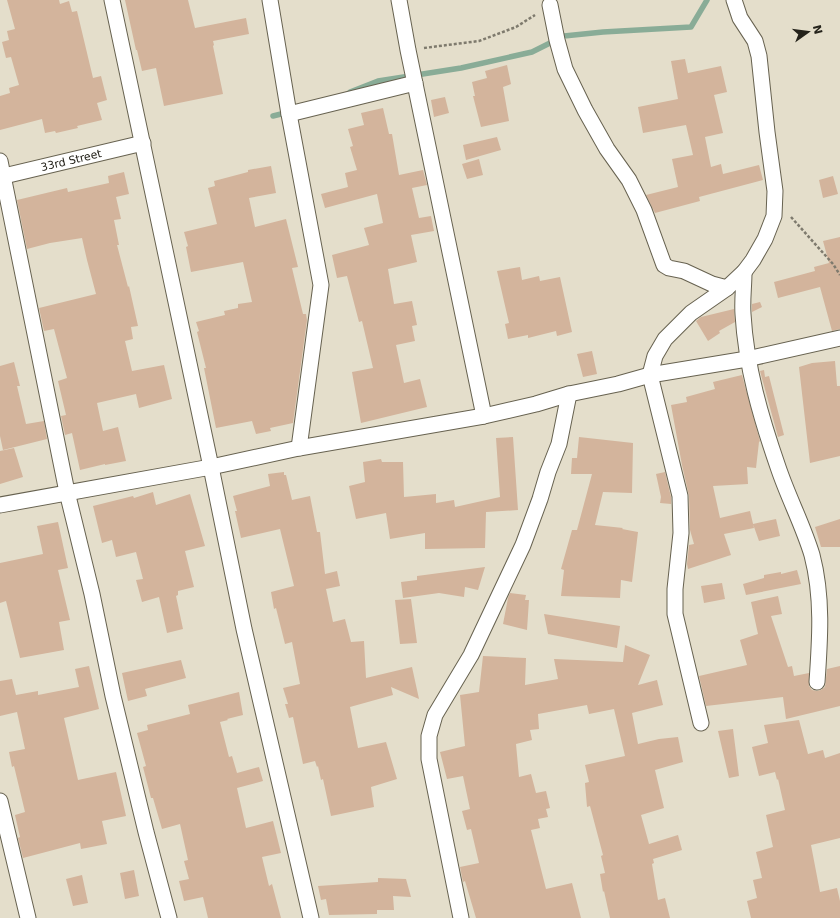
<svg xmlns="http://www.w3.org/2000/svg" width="840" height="918" viewBox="0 0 840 918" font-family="'DejaVu Sans',sans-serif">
  <rect width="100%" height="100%" fill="#e4decb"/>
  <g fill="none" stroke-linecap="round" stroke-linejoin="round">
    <path stroke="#89ac97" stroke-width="5.5" d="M350,92L378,81L461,68L532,52L564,36L603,32L691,27L707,0
      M273,116L289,112"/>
  </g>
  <path fill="#d3b49c" d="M7,0H59L60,4L69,1L72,12L77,11L93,78L101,76L107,100L97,103L102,120L77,126L78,128L56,133L55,131L45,133L42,119L0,130V96L10,93L9,88L19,85L11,57L6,58L2,42L9,40L7,31L15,29Z
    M125,0H188L195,28L246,18L249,34L213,41L214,45L213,46L223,94L164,106L156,68L142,71L137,50H136Z
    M685,59L688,73L721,66L727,92L714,95L723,133L705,137L711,167L721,164L723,174L759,165L763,180L699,197L700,201L655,213L646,195L678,187L672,159L693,155L686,125L643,133L638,107L678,99L671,61Z
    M507,65L511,84L503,87L509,121L481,127L473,96H475L472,82L487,78L485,71Z
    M445,97L449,113L434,117L431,100Z
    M383,108L389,134H392L399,175L423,170L427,185L412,188L419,218L431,216L434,231L411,235L417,262L388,269L394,304L412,301L417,325L412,326L415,341L396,345L404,383L420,379L427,407L361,423L352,372L373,368L362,321L359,322L347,276L337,278L332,255L369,245L364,228L383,223L377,194L325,208L321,194L348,187L345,173L357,170L350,147L353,146L348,129L364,125L361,113Z
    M497,137L501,150L466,160L463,145Z
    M479,159L483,175L467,179L462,164Z
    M271,166L276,193L249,198L255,227L286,219L298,267L292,268L303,314H306L307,320L293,423L270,428L271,431L256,434L252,421L216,428L204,368H206L197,332L199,331L196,322L225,315L224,311L238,308V304L252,302L243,262L191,272L186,247L188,246L184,232L217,224L208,188L215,186L214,181L248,172V170Z
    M124,172L129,194L116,197L121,219L114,220L119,245H117L128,287L129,286L138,326L131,327L133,339L125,341L132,371L164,365L172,399L139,408L136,394L97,403L103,431L118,427L126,461L105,465V464L80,470L72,433L65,435L61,416L66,415L58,381L67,378L54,329L44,331L39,308L96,294L87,260L82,238L50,243L27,249L17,200L67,188L68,192L109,183L108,176Z
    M833,176L838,194L823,198L819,180Z
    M840,237V329L832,331L820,287L778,298L774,282L815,271L814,267L829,263L823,241Z
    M520,267L522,280L539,276L540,281L560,277L572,332L557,336L556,331L528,338V335L508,339L505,324L509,323L497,271Z
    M760,302L762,307L752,312V304Z
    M734,309L735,322L719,331L720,333L708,341L696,321L701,317Z
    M592,351L597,374L583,377L577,354Z
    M835,361L837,386H840V456L810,463L799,367L812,363Z
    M14,362L20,386H17L26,424L44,421L47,439L3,450L0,436V366Z
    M764,370L765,377L769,376L784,435L778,437L760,371Z
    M742,375L760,441L759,442L756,468L747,467L748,484L713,486L720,518L750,511L754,528L724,534L731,555L688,569L687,564L689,545L694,544L690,530L689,496L682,465L671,405L687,402L686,397L715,389L713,382Z
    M513,437L518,510L486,512L485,548L425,549V533L390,539L386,513L356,519L349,486L365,482L363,462L381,459L382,462H403L404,497L436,494V503L454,500L455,507L500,497L496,438Z
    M579,437L633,443L632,493L603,492L595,525L623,528L622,529L638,532L632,582L621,580L620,598L561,596L564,570L561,569L572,530H577L592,474H571L572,458H577Z
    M14,448L23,477L0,484V451Z
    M284,472V475H286L292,500L310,496L317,532H320L325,574L337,571L340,586L326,589L333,622L345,619L351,642L364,641L366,678L412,667L419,699L391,687L393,695L350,707L358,748L386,742L397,779L371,787L374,807L331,816L323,779L321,780L318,766L317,767L315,761L303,764L293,717L289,718L285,704H288L283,688L300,684L292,642L285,644L276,608L274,609L271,592L294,586L280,529L241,538L235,511H237L233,496L270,486L268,474Z
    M665,472L671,497V504L660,503L661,497L656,474Z
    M153,492L156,505L190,494L205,546L185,551L194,587L178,591V595L176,596L183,629L167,633L159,597L142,602L136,580L143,579L136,552L116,557L112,540L102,543L93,506L133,496L134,498Z
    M776,519L780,536L759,541L753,524Z
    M840,519V547H821L815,527Z
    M58,522L68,568L58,570L70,620L59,622L64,650L20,658L6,601L0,603V563L43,554L37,526Z
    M485,567L478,590L465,587L464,597L439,593L403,598L401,582L417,580V576Z
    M797,570L801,584L746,595L743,584L764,578V575L781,572V574Z
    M722,583L725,599L704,603L701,586Z
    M510,593L526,595L525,600H529L527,630L503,624L508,598Z
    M778,596L782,614L771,616L788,667L792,666L794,676L809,673V686L812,690L817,691L821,690L825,687L827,669L840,666V706L786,719L783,697L706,706L699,676L747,665L740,640L758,634L751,602Z
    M411,599L417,643L400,644L395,600Z
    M544,614L620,626L617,648L548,634Z
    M625,645L650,655L638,685L657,680L663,705L632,713L638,744L659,739L678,737L683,762L655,770L664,808L641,815L649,844L678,835L682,850L653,859L654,863L652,864L658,900L665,898L670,918H610L604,891L603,892L600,874L605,873L601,856L603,855L590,806L587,807L585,783L589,782L585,765L625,756L614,709L589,714L587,705L538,714L539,729L530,730L532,740L516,744L519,777L531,774L536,793L546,791L550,808L546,809L548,817L538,819L540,828L531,830L546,889L572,883L581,918H476L465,881L463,882L460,867L479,863L471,829L467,830L462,811L470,809L463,776L447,779L440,752L465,746L460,695L479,692L483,656L526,658L525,685L558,679L554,659L623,662Z
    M181,660L186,678L145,689L147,696L128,701L122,673Z
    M89,666L99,709L64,718L78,780L116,772L126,816L102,821L107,844L81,849L80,843L23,858L18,838L20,837L15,815L25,812L14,766L12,767L9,752L25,749L17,712L0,716V681L12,679L16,695L38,691V695L79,687L75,669Z
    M239,692L243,715L227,719L228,720L220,722L229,757L232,756L237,773L259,767L263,781L237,788L246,828L273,821L281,853L262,857L269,886L272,884L281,918H208L203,897L184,901L179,881L189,879L184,861L188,860L180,824L162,829L153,798H151L143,767L146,766L137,733L148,730L147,725L190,714L188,705Z
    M799,720L808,754L823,750L825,758L840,753V838L811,845L820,892L837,888L840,901V918H751L747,901L757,898L753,880L762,878L756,852L773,847L766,815L785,810L778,779L777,780L775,772L759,776L752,747L768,743L764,725Z
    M733,729L739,776L729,778L718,731Z
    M134,870L139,896L125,899L120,873Z
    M82,875L88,903L73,906L66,879Z
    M378,878L406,879L411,897L393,896L394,910H377V914L329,915L326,899L321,900L318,886L378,882Z"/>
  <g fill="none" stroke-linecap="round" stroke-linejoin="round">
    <defs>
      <g id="street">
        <path d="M112,0L211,467L244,629L311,918"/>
        <path d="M270,0L289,114L321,285L299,448"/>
        <path d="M399,0L408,50L484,416"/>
        <path d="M550,5L557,40L565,69L585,110L607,149L629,180L644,210L664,265L669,268L684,271L712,284L727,288"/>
        <path d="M289,114L415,83"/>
        <path d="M0,161L67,492L92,594L113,696L146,832L169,918"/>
        <path id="s1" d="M0,177L143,143"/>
        <path d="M744,272C744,286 742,300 743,314C746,367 761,418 778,467C788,497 803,525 812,555C823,597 820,639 817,682"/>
        <path d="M0,505L211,467L299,448L484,416L536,404L569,394L618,384L650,375L747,359L840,338"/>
        <path d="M701,723L675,614V589L681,533L680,496L650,375L655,356L665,339L691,313L727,288L744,272L753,260L765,239L774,216L775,191L767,132L759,56L755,41L740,18L734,0"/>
        <path d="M0,801L28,918"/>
        <path d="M461,918L429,759V736L435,715L471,655L523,545L540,499L548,472L559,444L569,394"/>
      </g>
    </defs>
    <use href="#street" stroke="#676250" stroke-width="17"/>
    <path stroke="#7e7a6d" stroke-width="2.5" stroke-dasharray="3 2" stroke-linecap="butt" d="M424,48L479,41L516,27L535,15
      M791,217L833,264L840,275"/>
    <use href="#street" stroke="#fff" stroke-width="15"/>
  </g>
  <g text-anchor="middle" stroke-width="4" stroke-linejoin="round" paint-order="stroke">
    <g font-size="11" fill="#24221a" stroke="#e4decb">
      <text dy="4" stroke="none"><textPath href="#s1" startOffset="73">33rd Street</textPath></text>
    </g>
  </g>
  <g transform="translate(808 32) rotate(76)" stroke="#e4decb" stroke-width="3" paint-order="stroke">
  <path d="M0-3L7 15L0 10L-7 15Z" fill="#24221a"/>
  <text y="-6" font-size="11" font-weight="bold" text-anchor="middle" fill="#24221a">N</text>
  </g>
</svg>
